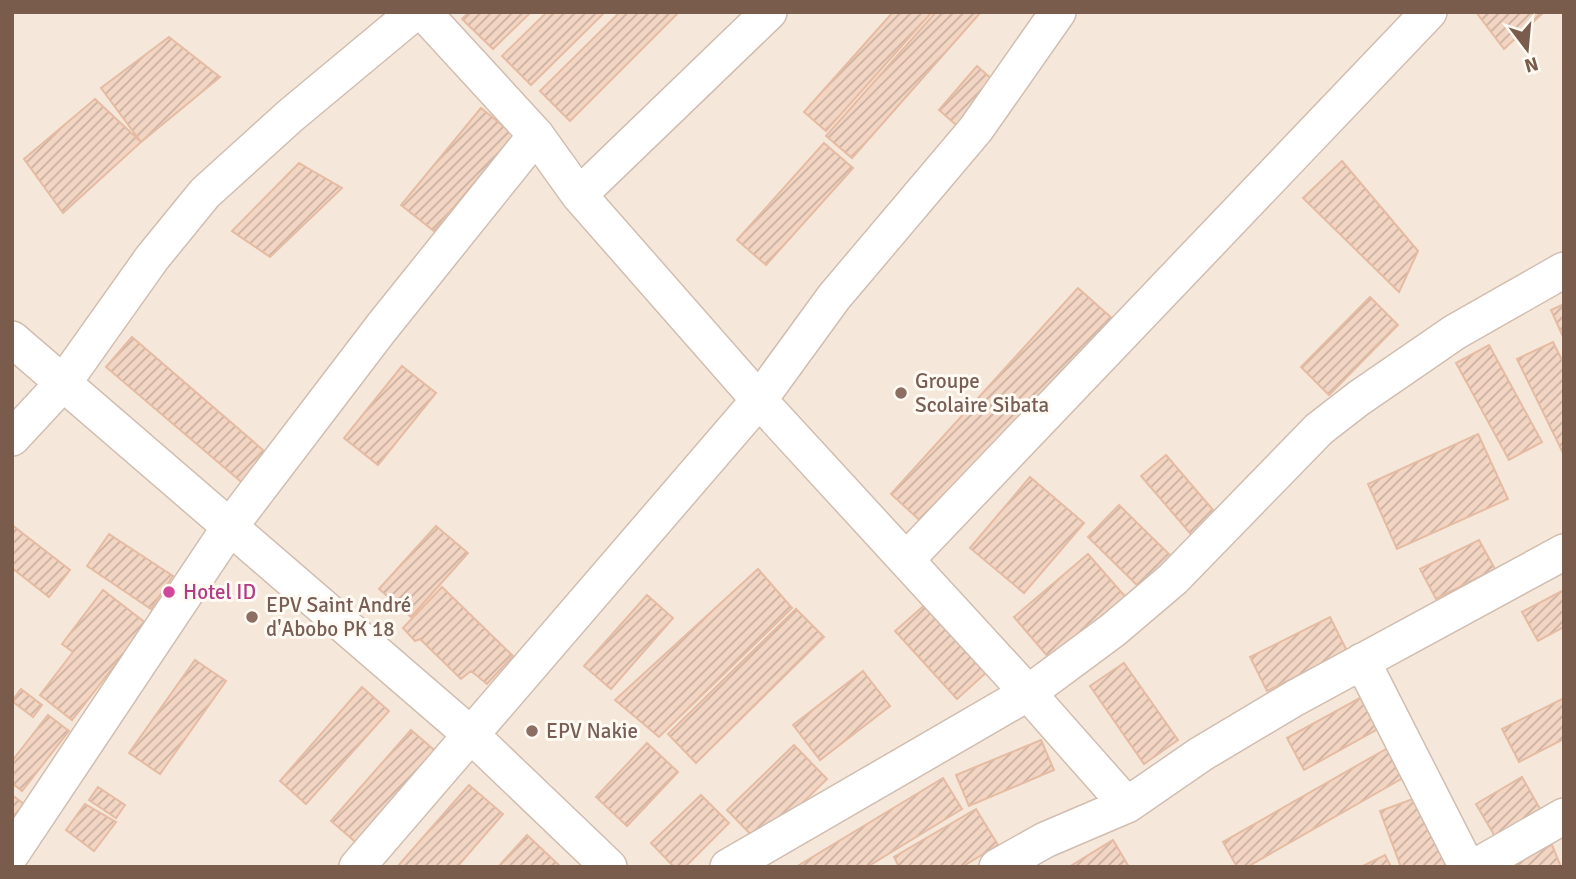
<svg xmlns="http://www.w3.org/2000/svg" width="1576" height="879" viewBox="0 0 1576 879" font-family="Signika,sans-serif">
  <defs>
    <pattern id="building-hatch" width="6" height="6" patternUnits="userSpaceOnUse" patternTransform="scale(1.75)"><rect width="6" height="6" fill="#f3d5c3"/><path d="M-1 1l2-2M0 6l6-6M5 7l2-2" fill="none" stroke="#cab0a1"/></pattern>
  </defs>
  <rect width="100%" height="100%" fill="#fdf6ec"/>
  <path fill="#f5e8da" d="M12,12H1564V867H12Z"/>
  <path fill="url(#building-hatch)" stroke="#e6bba3" stroke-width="2" d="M469,12H531L493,49L462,19Z
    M547,12H605L531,85L502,56Z
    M620,12H679L570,121L540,91Z
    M893,12H932L826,131L804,112Z
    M936,12H981L852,158L826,136Z
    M1476,12H1544L1504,49Z
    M169,37L220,77L141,142L101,88Z
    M977,66L1001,87L963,131L939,110Z
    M95,99L141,142L63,213L24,159Z
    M481,108L514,135L434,231L401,205Z
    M824,143L853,168L766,265L737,240Z
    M1342,161L1418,251L1399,292L1303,198Z
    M299,163L342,188L270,257L232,231Z
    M1078,288L1114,320L926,526L891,494Z
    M1370,297L1398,325L1329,395L1301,367Z
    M1564,304V339L1551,310Z
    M132,337L270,456L245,485L106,367Z
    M1553,342L1564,364V455L1517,359Z
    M1489,345L1542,442L1509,460L1456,363Z
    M402,366L436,393L378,465L344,438Z
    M1478,434L1508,499L1397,549L1368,484Z
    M1166,455L1220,518L1195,539L1141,476Z
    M1030,477L1084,523L1024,593L970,548Z
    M1119,505L1175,560L1143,591L1088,537Z
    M12,525L70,570L49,597L12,568Z
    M436,526L468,553L411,617L379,589Z
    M109,534L173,576L151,609L87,566Z
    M1479,540L1495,569L1436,599L1420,569Z
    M1088,554L1129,601L1055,665L1014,617Z
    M758,569L792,608L659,737L615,700Z
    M442,587L513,656L487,684L471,671L461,679L420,639L415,641L403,628Z
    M103,590L147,624L72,720L40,695L73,652L62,644Z
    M1564,590V627L1538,641L1522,612Z
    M647,595L673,618L611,689L584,666Z
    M927,603L988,671L957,699L895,631Z
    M796,609L824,637L696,763L668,734Z
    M1330,617L1347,651L1267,691L1250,657Z
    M195,660L226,681L160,774L129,753Z
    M1124,663L1178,740L1144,764L1090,686Z
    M863,671L890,706L820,760L793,725Z
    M362,687L389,711L306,804L280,781Z
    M21,689L42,705L33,717L12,701Z
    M1367,694L1385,725L1304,770L1287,738Z
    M1564,698V739L1519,762L1502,729Z
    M48,715L69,731L22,791L12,783V761Z
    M411,730L439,754L359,845L331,821Z
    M1041,740L1054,770L969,806L956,775Z
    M647,743L678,772L627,826L596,797Z
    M794,745L827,779L760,844L727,810Z
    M1393,745L1410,774L1247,867H1237L1223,842Z
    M1522,777L1543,814L1497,840L1476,804Z
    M943,778L962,809L867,867H796Z
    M469,785L503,814L457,867H397Z
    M98,787L125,805L116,818L89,800Z
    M12,795L28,807L12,827Z
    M701,795L729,823L685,867H674L651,843Z
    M1421,796L1447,867H1401L1380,811Z
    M85,804L116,822L94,851L66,830Z
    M976,809L998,845L962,867H899L894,857Z
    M527,835L561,867H498Z
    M1113,840L1129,867H1069Z
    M1552,845L1561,867H1510L1508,864Z
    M1385,855L1391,867H1361Z"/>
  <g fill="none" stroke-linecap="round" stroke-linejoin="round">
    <defs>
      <path id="minor" d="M423,12L536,135L579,195L759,400L1028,693L1127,805
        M579,195L769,12
        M12,339L470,734L609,867
        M12,438L64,382L152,258L205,193L290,116L415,12
        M906,560L1429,12
        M1362,661L1467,867
        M12,853L231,525L382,327L536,135
        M357,867L759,400L834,297L976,129L1058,12
        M728,867L1028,693L1113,630L1173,579L1319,429L1359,398L1455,332L1564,270
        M997,867L1045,840L1127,805L1201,754L1295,698L1564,552
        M1475,867L1564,816"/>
    </defs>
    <use href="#minor" stroke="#d1beb0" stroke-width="38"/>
    <use href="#minor" stroke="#fff" stroke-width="35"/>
  </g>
  <g fill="#8d6e63" stroke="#fffaf3" stroke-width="2.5">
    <circle cx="901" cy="393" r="7"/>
    <circle cx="252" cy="617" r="7"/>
    <circle cx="532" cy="731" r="7"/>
  </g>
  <circle fill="#d1479c" stroke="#fffaf3" stroke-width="2.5" cx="169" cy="592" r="7"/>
  <g text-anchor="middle" stroke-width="6" stroke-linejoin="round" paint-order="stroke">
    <g font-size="21" fill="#785e54" stroke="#fffaf3" text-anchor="start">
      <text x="915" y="388">Groupe<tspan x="915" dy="24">Scolaire Sibata</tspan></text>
      <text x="266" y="612">EPV Saint André<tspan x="266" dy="24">d'Abobo PK 18</tspan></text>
      <text x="546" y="738">EPV Nakie</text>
    </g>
    <g font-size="21" fill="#b23c85" stroke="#fffaf3" text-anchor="start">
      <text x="183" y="599">Hotel ID</text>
    </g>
  </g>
  <rect width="1576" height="879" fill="none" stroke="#7a5c4d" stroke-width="28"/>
  <g transform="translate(1527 49) rotate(164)" stroke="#fffaf3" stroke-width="5" paint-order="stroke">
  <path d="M0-5L12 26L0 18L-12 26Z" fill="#7a5c4d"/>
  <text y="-10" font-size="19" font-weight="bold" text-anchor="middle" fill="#7a5c4d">N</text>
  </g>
</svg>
